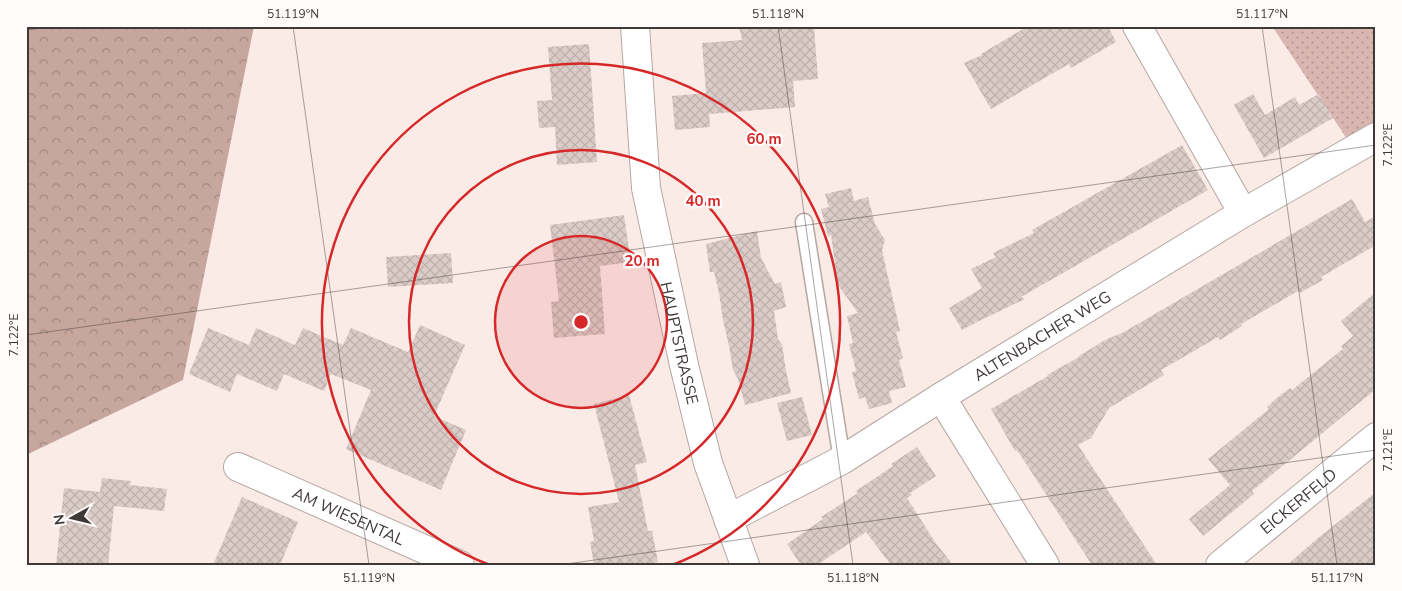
<svg xmlns="http://www.w3.org/2000/svg" width="1402" height="591" viewBox="0 0 1402 591" font-family="'Nunito Sans',sans-serif">
  <defs>
    <pattern id="grass-dots" width="8" height="8" patternUnits="userSpaceOnUse" patternTransform="scale(1.25)"><rect width="8" height="8" fill="#d9b7b0"/><path d="M2 2h.1M6 6h.1" fill="none" stroke="#b19690" stroke-width="1.8" stroke-linecap="round"/></pattern>
    <pattern id="forest-crowns" width="20" height="18" patternUnits="userSpaceOnUse" patternTransform="scale(1.25)"><rect width="20" height="18" fill="#c7a69e"/><path d="M2 6a3 3 0 1 1 6 0M12 15a3 3 0 1 1 6 0" fill="none" stroke="#a38882"/></pattern>
    <pattern id="building-cross-hatch" width="8" height="8" patternUnits="userSpaceOnUse" patternTransform="scale(1.25)"><rect width="8" height="8" fill="#dbccc8"/><path d="M0 0l8 8M0 8l8-8" fill="none" stroke="#bdb0ad"/></pattern>
  </defs>
  <rect width="100%" height="100%" fill="#fbebe7"/>
  <path fill="url(#grass-dots)" d="M1272,26H1376V126L1349,142Z"/>
  <path fill="url(#forest-crowns)" d="M26,26H254L183,380L26,455Z"/>
  <path fill="url(#building-cross-hatch)" d="M739,26H814L818,79L793,81L795,107L709,114L710,127L675,130L672,96L706,93L702,43L742,40Z
    M1028,26H1108L1116,42L1071,68L1069,64L991,109L964,63L982,55L981,54Z
    M589,44L597,162L557,165L555,127L539,128L537,101L552,100L548,47Z
    M1253,94L1265,115L1295,97L1299,105L1319,94L1333,118L1264,158L1234,105Z
    M1182,145L1208,190L1021,297L1025,299L979,321L962,330L949,308L982,288L971,269L996,257L993,253L1034,233L1032,230Z
    M851,188L854,201L868,197L875,224L885,240L882,250L900,331L896,332L903,358L899,360L906,387L889,391L892,403L869,409L865,397L859,399L852,372L856,371L849,344L853,343L847,316L858,313L838,285L831,235L828,236L821,209L829,207L825,194Z
    M1352,199L1365,222L1376,216V245L1321,277L1323,280L1300,293L1298,291L1241,324L1242,326L1220,340L1218,337L1161,370L1164,375L1109,408L1091,438L1078,445L1157,565H1092L1017,450L1015,451L991,409L1048,376L1047,375L1079,357V356L1105,340L1124,332Z
    M624,215L631,262L600,266L605,334L554,338L551,302L559,301L550,225Z
    M757,231L761,258L775,284L781,282L786,307L774,311L778,339L782,344L786,371L791,393L745,405L738,379L733,370L729,346L723,320L719,293L714,272H710L706,244Z
    M451,253L453,283L388,287L386,257Z
    M1376,292V389L1252,491L1254,494L1203,536L1189,519L1230,485L1208,459L1269,409L1267,407L1278,397L1290,388L1292,390L1343,349L1341,346L1353,336L1341,321Z
    M420,325L465,345L434,416L466,430L441,490L346,449L371,390L331,374L324,391L284,374L277,391L237,374L230,392L189,374L208,328L249,345L256,328L295,345L303,328L343,345L351,328L408,352Z
    M629,395L647,462L635,465L648,531H652L658,562L645,565H594L590,542L594,541L588,507L619,502L594,404Z
    M802,397L812,435L787,441L777,403Z
    M917,447L936,476L910,493L912,495L907,498L935,542L953,565H891L866,532L817,565H801L787,544L823,519L821,517L858,493L856,491L893,466L891,464Z
    M102,478L131,481L130,485L167,489L164,511L114,506L108,565H56L64,488L100,492Z
    M1376,492V565H1287L1318,538Z
    M242,497L298,522L280,565H213Z"/>
  <g fill="none" stroke-linecap="round" stroke-linejoin="round">
    <defs>
      <path id="lane" d="M804,222L842,460"/>
      <g id="street">
        <path d="M1137,26L1243,213"/>
        <path d="M941,397L1045,565"/>
        <path id="s1" d="M238,467L460,565"/>
        <path id="s2" d="M728,519L842,460L941,397L1243,213L1376,137"/>
        <path id="s3" d="M1220,565L1376,437"/>
      </g>
      <g id="secondary">
        <path id="s4" d="M635,26L646,188L684,365L708,463L745,565"/>
      </g>
    </defs>
    <use href="#lane" stroke="#b5a7a3" stroke-width="19"/>
    <use href="#street" stroke="#b5a7a3" stroke-width="30"/>
    <use href="#secondary" stroke="#b5a7a3" stroke-width="30"/>
    <use href="#lane" stroke="#fff" stroke-width="16"/>
    <use href="#street" stroke="#fff" stroke-width="28"/>
    <use href="#secondary" stroke="#fff" stroke-width="28"/>
  </g>
  <path fill="none" stroke="#3f3938" stroke-width="1" stroke-opacity="0.45" d="M293,26L369,565M778,26L853,565M1262,26L1337,565M26,30L54,26M26,335L1376,145M559,565L1376,450"/>
  <circle cx="581" cy="322" r="86" fill="#d62828" fill-opacity=".12"/>
  <g fill="none" stroke="#d62828" stroke-width="2.5">
    <circle cx="581" cy="322" r="86"/>
    <circle cx="581" cy="322" r="172"/>
    <path d="M490 565A259 259 0 1 1 672 565"/>
  </g>
  <g text-anchor="middle" stroke-width="5" stroke-linejoin="round" paint-order="stroke">
    <g font-size="16" fill="#3f3938" stroke="#fffbfb">
      <text dy="6" stroke="none"><textPath href="#s2" startOffset="364">ALTENBACHER WEG</textPath></text>
      <text dy="6" stroke="none"><textPath href="#s4" startOffset="321">HAUPTSTRASSE</textPath></text>
      <text dy="6" stroke="none"><textPath href="#s3" startOffset="101">EICKERFELD</textPath></text>
      <text dy="6" stroke="none"><textPath href="#s1" startOffset="121">AM WIESENTAL</textPath></text>
    </g>
  </g>
  <circle cx="581" cy="322" r="8" fill="#d62828" stroke="#fffbfb" stroke-width="2.5"/>
  <g font-size="15" text-anchor="middle" font-weight="bold" fill="#d62828" stroke="#fffbfb" stroke-width="5" stroke-linejoin="round" paint-order="stroke">
    <text x="764" y="144">60 m</text>
    <text x="703" y="206">40 m</text>
    <text x="642" y="266">20 m</text>
  </g>
  <rect width="1402" height="591" fill="none" stroke="#fffbfb" stroke-width="55"/>
  <g transform="translate(72 518) rotate(262)" stroke="#fffbfb" stroke-width="4" paint-order="stroke">
  <path d="M0-4L9 19L0 12L-9 19Z" fill="#3f3938"/>
  <text y="-8" font-size="14" font-weight="bold" text-anchor="middle" fill="#3f3938">N</text>
  </g>
  <rect x="28" y="28" width="1346" height="536" fill="none" stroke="#3f3938" stroke-width="2"/>
  <g font-size="12" text-anchor="middle" fill="#3f3938">
    <text x="293" y="18">51.119°N</text>
    <text x="778" y="18">51.118°N</text>
    <text x="1262" y="18">51.117°N</text>
    <text transform="translate(1388 145) rotate(-90)" y="4">7.122°E</text>
    <text transform="translate(14 335) rotate(-90)" y="4">7.122°E</text>
    <text transform="translate(1388 450) rotate(-90)" y="4">7.121°E</text>
    <text x="369" y="582">51.119°N</text>
    <text x="853" y="582">51.118°N</text>
    <text x="1337" y="582">51.117°N</text>
  </g>
</svg>
